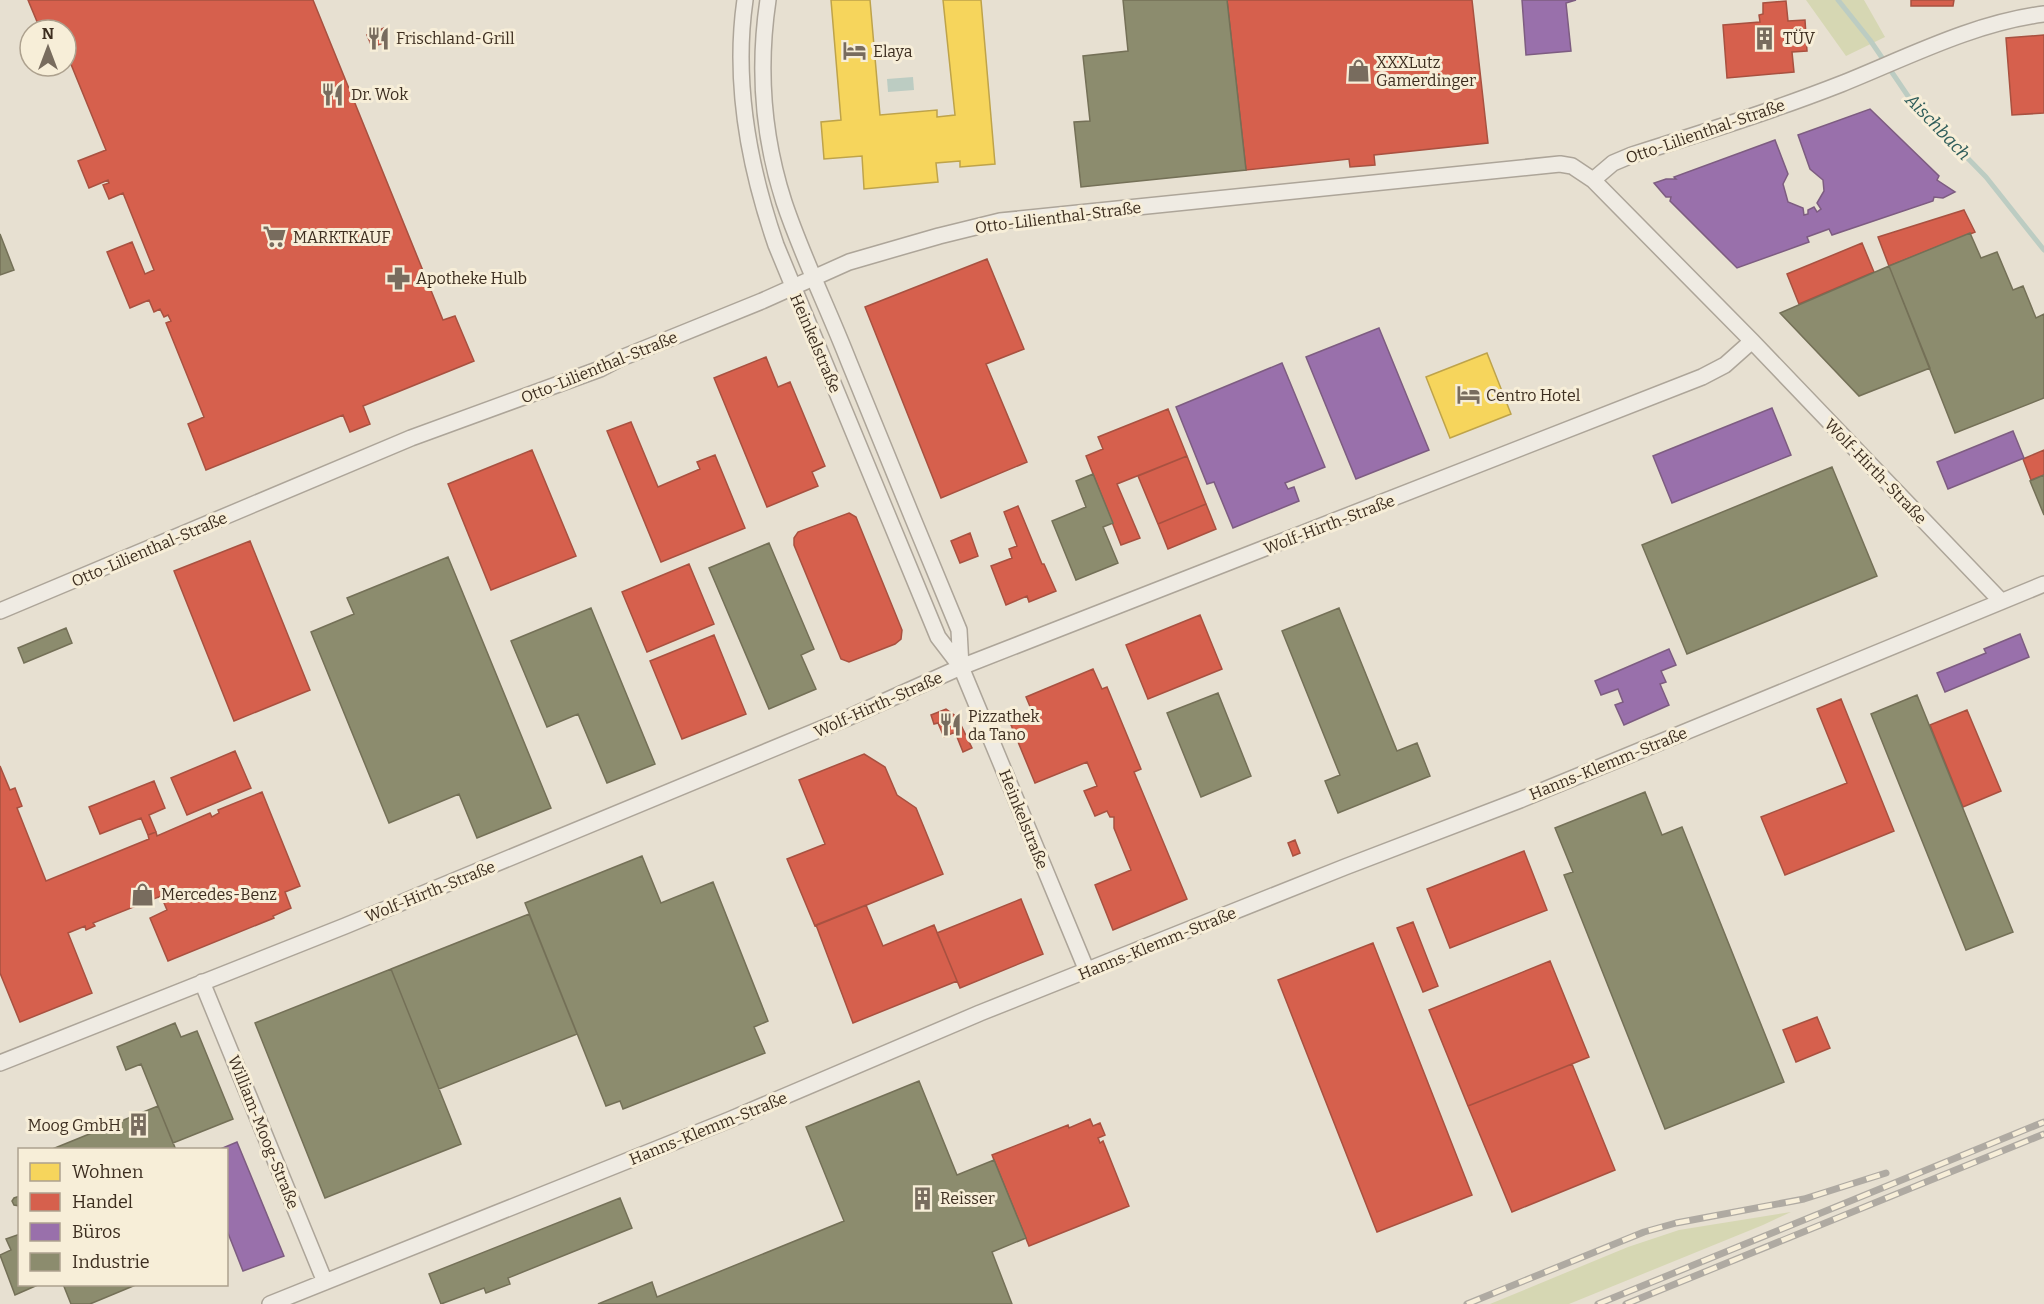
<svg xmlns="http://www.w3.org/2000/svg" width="2044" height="1304" viewBox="0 0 2044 1304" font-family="Bitter,serif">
  <rect width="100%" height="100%" fill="#e7e0d1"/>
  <path fill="#d6d7b3" d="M1806,0H1864L1885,37L1846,56Z
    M1791,1212L1763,1225L1569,1304H1490L1628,1247L1679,1230Z"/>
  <path fill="#bcccc2" d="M913,77L914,90L888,92L887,79Z"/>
  <path fill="#f6d55c" stroke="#bea34a" stroke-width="1.5" d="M831,0H870L880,115L937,110V117L955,115L943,0H981L995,164L960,167V161L936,163L938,182L864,189L862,156L824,159L821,122L841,120Z
    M1487,353L1511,414L1450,438L1426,377Z"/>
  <path fill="#d6604d" stroke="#a85140" stroke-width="1.5" d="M28,0H313L443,320L455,316L474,361L363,406L370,424L350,432L343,415L206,470L188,424L204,417L166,323L171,321L168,315L164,317L160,309L154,312L149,300L130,308L107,252L132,242L145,274L154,270L123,193L109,199L103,185L109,183L108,180L89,188L78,161L106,150L66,52V30H47L44,21L38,24Z
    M1227,0H1472L1488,143L1374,155L1375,165L1350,167L1349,159L1246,170Z
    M1911,0H1954L1953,6H1911Z
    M1786,1L1788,21L1805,20L1807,51L1792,52L1794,72L1727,78L1723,25L1760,22L1759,15L1763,14V3Z
    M384,28L389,41L372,47L367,35Z
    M2044,35V113L2012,115L2006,38Z
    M1964,210L1975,232L1889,266L1878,237Z
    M1862,243L1874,272L1799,304L1787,274Z
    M987,259L1024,349L986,364L1027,462L941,498L865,307Z
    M766,357L778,387L790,382L825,466L812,472L818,486L767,507L714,378Z
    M1168,409L1187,456L1117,484L1140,538L1121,545L1086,456L1103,449L1098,437Z
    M631,422L658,487L700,469L697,462L715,455L745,528L661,562L607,431Z
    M532,450L576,556L491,590L448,484Z
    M2044,450V475L2031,480L2023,459Z
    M1187,456L1206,504L1158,524L1138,476Z
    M1206,504L1216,529L1168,549L1158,524Z
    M1018,506L1042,564H1044L1056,591L1029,602L1027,596L1006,605L991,566L1012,558L1009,549L1017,546L1004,512Z
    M849,513L856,517L902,630L901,639L895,644L849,662L841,659L794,545V538L798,532Z
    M970,533L978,556L960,563L951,541Z
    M250,541L310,690L234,721L174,571Z
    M689,564L714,624L647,652L622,592Z
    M1200,615L1222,669L1148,699L1126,645Z
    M714,635L746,714L682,739L650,661Z
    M1093,669L1102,689L1107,687L1141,769L1134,772L1187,899L1113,930L1095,885L1131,870L1114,828V817H1110L1107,811L1095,816L1084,791L1097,786L1087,762L1035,783L1011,725L1034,716L1026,697Z
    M1841,699L1894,831L1785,875L1761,817L1847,783L1817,709Z
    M946,709L957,717L972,748L963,752L955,732L944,737L938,723L934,724L931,715Z
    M1967,710L2001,791L1963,807L1930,725Z
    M235,751L251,788L187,815L171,778Z
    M864,754L885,767L897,795L916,808L943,874L815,926L787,859L825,844L799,780Z
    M0,766L10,790L15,788L22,806L17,808L46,881L149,839L148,835L156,832L157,836L210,813L212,817L219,813L218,810L262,792L300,886L285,892L291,908L273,916L274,918L168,961L150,918L167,910L161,896L93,923L95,926L86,930L85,926L68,933L92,993L20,1022L0,973Z
    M154,781L165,808L149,815L156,832L148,835L141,818L100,834L89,807Z
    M1295,840L1300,853L1293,856L1288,843Z
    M1524,851L1547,910L1450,948L1427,889Z
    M1021,899L1043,954L960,988L937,933Z
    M866,905L883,946L934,925L957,981L853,1023L816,925Z
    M1413,922L1438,986L1423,992L1397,928Z
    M1373,943L1472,1195L1377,1232L1278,980Z
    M1550,961L1589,1057L1468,1106L1429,1010Z
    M1817,1017L1830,1048L1796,1062L1783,1030Z
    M1572,1064L1615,1170L1512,1212L1468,1106Z
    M1090,1119L1093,1126L1100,1123L1105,1135L1098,1138L1100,1143L1103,1141L1129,1206L1029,1246L992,1155L1068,1125L1069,1128Z"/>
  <path fill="#9970ab" stroke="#7d5c81" stroke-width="1.5" d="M1522,0H1576L1566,3L1571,51L1526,55Z
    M1870,109L1939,176L1937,180L1955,192L1943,198L1934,197L1933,201L1832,235L1829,229L1807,237L1809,242L1737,268L1670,201L1671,197H1666L1654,183L1666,179H1676L1674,177L1775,140L1788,174L1783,184L1788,202L1803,208L1804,215L1808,214V210L1814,207L1817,212L1821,209L1817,203L1824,191L1823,180L1810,169L1798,135Z
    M1379,328L1429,450L1356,479L1306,357Z
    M1282,363L1325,467L1285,483L1288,489L1294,487L1299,501L1233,528L1214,482L1207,484L1176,407Z
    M1772,408L1791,455L1672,503L1653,456Z
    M2013,431L2024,458L1948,489L1937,462Z
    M2020,634L2029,657L1945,692L1937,673L1986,653L1984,649Z
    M1669,649L1676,665L1661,671L1666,682L1660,684L1669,705L1624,725L1615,705L1623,702L1618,689L1601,695L1595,681Z
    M237,1142L284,1256L243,1271L226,1228V1150H218Z"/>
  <path fill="#8c8c6e" stroke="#747057" stroke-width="1.5" d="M1123,0H1227L1246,170L1081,187L1074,122L1090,121L1083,56L1128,51Z
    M1970,233L1981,258L1997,252L2013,290L2023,286L2036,318L2044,314V398L1955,433L1889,266Z
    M0,234L14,270L0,275Z
    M1889,266L1930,368L1859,396L1780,313Z
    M1832,467L1877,576L1687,654L1642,545Z
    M1093,474L1113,523L1103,527L1118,563L1076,580L1052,521L1086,507L1076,481Z
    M2044,475V515L2030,481Z
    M769,543L814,649L801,655L816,689L769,709L709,568Z
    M448,557L551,808L477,838L459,794L389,823L311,632L354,614L347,598Z
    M591,608L655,764L607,783L578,714L547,727L511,641Z
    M1339,608L1397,751L1417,743L1430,776L1338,813L1325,781L1340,775L1282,631Z
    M66,628L72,643L24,663L18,648Z
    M1218,693L1251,776L1201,797L1167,713Z
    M1917,695L2013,932L1966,950L1871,714Z
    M1645,792L1662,835L1682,827L1784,1082L1665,1129L1564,875L1573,872L1555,828Z
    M642,856L661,903L713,882L768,1021L754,1027L765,1053L623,1109L620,1101L606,1106L525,903Z
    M529,914L577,1034L439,1089L391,969Z
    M391,969L461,1144L325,1198L255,1023Z
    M175,1023L181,1037L197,1031L233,1119L173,1143L141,1064L126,1070L117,1047Z
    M919,1081L957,1175L994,1160L1026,1238L992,1252L1012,1304H598L652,1282L657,1297L844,1221L806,1127Z
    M158,1106L176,1150H50Z
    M20,1196V1206L14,1205L12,1201L14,1198Z
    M620,1198L632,1228L508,1278L510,1284L486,1293L484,1288L441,1304L429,1274Z
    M20,1234V1284H40L15,1295L0,1255L11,1250L6,1239Z
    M63,1284H138L90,1304H71Z"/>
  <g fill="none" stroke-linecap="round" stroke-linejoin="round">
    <path stroke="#bcccc2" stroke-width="5" d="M1838,0L1870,40L1910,99L1986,177L2044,250"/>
    <defs>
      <path id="street" d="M745,0C733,83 749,167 776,245L938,637L961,667L1087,971
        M768,0C758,67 763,137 784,202C802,256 828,308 849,362C885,451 922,541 959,630L961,667
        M1593,180L1752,341L2001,601
        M0,611L411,438L600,369L619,359L762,301L849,262L939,236L1000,221L1560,164L1572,166L1593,180L1613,163L1632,155C1702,133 1772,111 1841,84C1906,58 1973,23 2044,14
        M202,982L325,1282
        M0,1063L345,926L845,719L961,667L1702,377L1725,365L1752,341
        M270,1304L729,1120L980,1013L1345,867L1520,800L2044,584"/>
    </defs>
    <use href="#street" stroke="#ada599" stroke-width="18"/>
    <use href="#street" stroke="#efebe3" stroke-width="15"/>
    <defs>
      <path id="rail" d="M1467,1304L1644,1232L1676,1223L1804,1199L1886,1173
        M1598,1304L2044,1122
        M1626,1304L2044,1134"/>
    </defs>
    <use href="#rail" stroke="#afaaa2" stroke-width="7"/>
    <use href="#rail" stroke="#f7eed8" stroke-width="4.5" stroke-dasharray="14" stroke-linecap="butt"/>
  </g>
  <defs>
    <symbol id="restaurant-bare" viewBox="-9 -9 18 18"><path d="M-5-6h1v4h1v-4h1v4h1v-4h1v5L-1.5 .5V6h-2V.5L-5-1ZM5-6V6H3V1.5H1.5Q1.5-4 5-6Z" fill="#786c5e" stroke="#f7eed8" stroke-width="2.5" paint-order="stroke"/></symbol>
    <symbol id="building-bare" viewBox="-9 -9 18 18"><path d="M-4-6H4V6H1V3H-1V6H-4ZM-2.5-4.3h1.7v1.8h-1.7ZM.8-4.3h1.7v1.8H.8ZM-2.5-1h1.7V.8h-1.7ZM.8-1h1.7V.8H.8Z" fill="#786c5e" stroke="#f7eed8" stroke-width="2.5" paint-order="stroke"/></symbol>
    <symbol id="hotel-bare" viewBox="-9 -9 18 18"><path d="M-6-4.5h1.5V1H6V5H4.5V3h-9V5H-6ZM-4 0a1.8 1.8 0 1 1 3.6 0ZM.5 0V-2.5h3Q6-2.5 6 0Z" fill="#786c5e" stroke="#f7eed8" stroke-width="2.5" paint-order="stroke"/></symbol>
    <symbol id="shop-bare" viewBox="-9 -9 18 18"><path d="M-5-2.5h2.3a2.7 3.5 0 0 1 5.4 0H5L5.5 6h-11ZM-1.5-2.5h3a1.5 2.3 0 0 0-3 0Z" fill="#786c5e" stroke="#f7eed8" stroke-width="2.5" paint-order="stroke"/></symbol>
    <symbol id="supermarket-bare" viewBox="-9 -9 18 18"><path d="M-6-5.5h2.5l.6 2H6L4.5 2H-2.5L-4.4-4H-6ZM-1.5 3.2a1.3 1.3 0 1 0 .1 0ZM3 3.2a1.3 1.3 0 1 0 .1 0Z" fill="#786c5e" stroke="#f7eed8" stroke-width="2.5" paint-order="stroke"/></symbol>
    <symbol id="pharmacy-bare" viewBox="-9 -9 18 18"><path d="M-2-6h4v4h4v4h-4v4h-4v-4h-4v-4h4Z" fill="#786c5e" stroke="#f7eed8" stroke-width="2.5" paint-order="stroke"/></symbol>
  </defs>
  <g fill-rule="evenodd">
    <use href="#restaurant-bare" x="362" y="22" width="33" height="33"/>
    <use href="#building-bare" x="1748" y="22" width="33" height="33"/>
    <use href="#hotel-bare" x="838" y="34" width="33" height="33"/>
    <use href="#shop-bare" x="1342" y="54" width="33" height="33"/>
    <use href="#restaurant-bare" x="316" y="78" width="33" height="33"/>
    <use href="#supermarket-bare" x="258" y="220" width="33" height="33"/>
    <use href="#pharmacy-bare" x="382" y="262" width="33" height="33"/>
    <use href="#hotel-bare" x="1452" y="378" width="33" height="33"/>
    <use href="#restaurant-bare" x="934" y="708" width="33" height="33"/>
    <use href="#shop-bare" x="126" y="878" width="33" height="33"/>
    <use href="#building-bare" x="122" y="1108" width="33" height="33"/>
    <use href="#building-bare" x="906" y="1182" width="33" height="33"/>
  </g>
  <g text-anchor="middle" stroke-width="6" stroke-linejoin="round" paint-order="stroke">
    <g font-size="16" fill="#3d2e20" stroke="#f7eed8" text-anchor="start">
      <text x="396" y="44">Frischland-Grill</text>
      <text x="1783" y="44">TÜV</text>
      <text x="873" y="57">Elaya</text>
      <text x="1376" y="68">XXXLutz<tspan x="1376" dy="18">Gamerdinger</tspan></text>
      <text x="351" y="100">Dr. Wok</text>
      <text x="293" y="243">MARKTKAUF</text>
      <text x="416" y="284">Apotheke Hulb</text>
      <text x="1486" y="401">Centro Hotel</text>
      <text x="968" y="722">Pizzathek<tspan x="968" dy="18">da Tano</tspan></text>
      <text x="161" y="900">Mercedes-Benz</text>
      <text x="121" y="1131" text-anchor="end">Moog GmbH</text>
      <text x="940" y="1204">Reisser</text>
    </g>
    <g font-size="16" fill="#3d2e20" stroke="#f7eed8">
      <text transform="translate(1705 131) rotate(-19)" y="6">Otto-Lilienthal-Straße</text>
      <text transform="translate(1058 217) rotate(-7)" y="6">Otto-Lilienthal-Straße</text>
      <text transform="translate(816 343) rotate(67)" y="6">Heinkelstraße</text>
      <text transform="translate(599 367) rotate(-22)" y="6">Otto-Lilienthal-Straße</text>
      <text transform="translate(1876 471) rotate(46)" y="6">Wolf-Hirth-Straße</text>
      <text transform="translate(1329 524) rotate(-21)" y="6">Wolf-Hirth-Straße</text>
      <text transform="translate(149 549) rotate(-23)" y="6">Otto-Lilienthal-Straße</text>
      <text transform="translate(878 704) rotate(-24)" y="6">Wolf-Hirth-Straße</text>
      <text transform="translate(1608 763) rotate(-22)" y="6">Hanns-Klemm-Straße</text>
      <text transform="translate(1024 819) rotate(68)" y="6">Heinkelstraße</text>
      <text transform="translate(430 891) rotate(-22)" y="6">Wolf-Hirth-Straße</text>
      <text transform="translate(1157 943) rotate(-22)" y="6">Hanns-Klemm-Straße</text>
      <text transform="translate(708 1128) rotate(-22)" y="6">Hanns-Klemm-Straße</text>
      <text transform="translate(264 1132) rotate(68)" y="6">William-Moog-Straße</text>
    </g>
    <g font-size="18" font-style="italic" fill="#2f5d5a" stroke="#f7eed8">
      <text transform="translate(1938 127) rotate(46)" y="6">Aischbach</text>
    </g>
  </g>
  <rect x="18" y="1148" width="210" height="138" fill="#f7eed8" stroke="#ada18e" stroke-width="1.5"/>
  <rect x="30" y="1163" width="30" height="18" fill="#f6d55c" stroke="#ada18e" stroke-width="1.5"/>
  <text x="72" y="1178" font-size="18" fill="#3d2e20">Wohnen</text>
  <rect x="30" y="1193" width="30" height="18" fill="#d6604d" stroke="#ada18e" stroke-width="1.5"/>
  <text x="72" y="1208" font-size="18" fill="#3d2e20">Handel</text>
  <rect x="30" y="1223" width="30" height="18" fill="#9970ab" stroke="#ada18e" stroke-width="1.5"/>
  <text x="72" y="1238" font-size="18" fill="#3d2e20">Büros</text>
  <rect x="30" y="1253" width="30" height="18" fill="#8c8c6e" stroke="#ada18e" stroke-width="1.5"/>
  <text x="72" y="1268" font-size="18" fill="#3d2e20">Industrie</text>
  <g transform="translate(48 48)"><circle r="28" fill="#f7eed8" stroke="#ada18e" stroke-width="1.5"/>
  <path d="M0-4.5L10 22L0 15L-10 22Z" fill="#786c5e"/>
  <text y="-9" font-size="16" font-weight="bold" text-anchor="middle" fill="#3d2e20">N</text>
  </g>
</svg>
